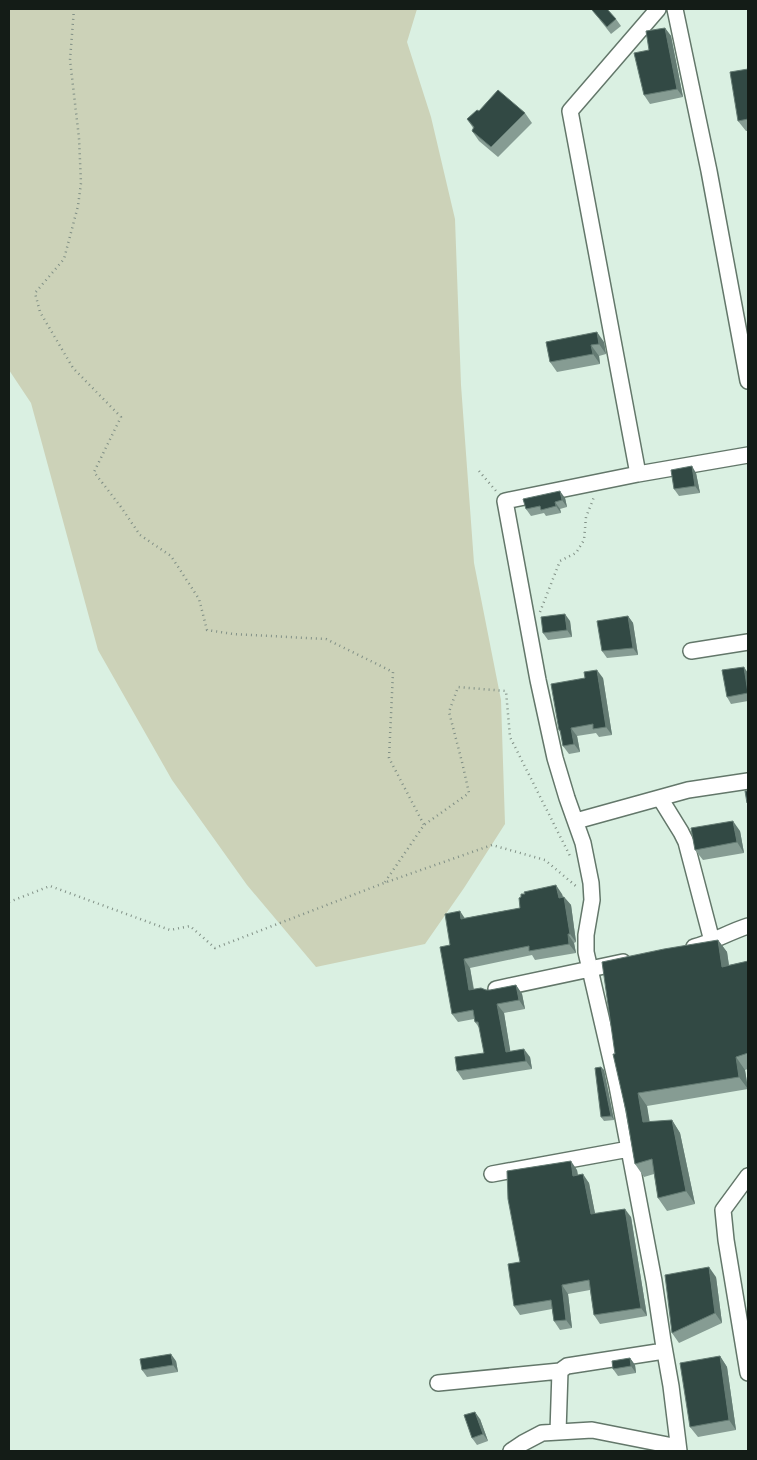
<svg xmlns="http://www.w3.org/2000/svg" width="757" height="1460" viewBox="0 0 757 1460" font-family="Poppins,sans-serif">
  <rect width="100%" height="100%" fill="#daf0e2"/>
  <path fill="#ccd2b8" d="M9,9H417L407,42L431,117L455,219L461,385L474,563L501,700L505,824L464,888L425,944L316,967L247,885L172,780L98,650L31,403L9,370Z"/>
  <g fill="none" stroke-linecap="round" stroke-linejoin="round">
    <defs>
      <path id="minor" d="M675,9L709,171L748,381
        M638,474L570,111L658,9
        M691,651L748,642
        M660,798L681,832L686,842L712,941
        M576,821L688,790L748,781
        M694,947C713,942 729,932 748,926
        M496,989L623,962
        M492,1174L629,1149
        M748,1176L723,1210L726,1240L748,1373
        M438,1383L560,1371
        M558,1432L560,1371L567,1366L664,1351
        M511,1451L523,1443L542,1433L592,1430L678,1447
        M679,1451L671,1386L663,1341L654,1281L617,1086L586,952V935L592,900L591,883L583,843L567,798L555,758L538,680L505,501L638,474L748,455"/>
    </defs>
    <use href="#minor" stroke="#63776a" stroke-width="18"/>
    <path stroke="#819086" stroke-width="2.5" stroke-dasharray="1 4" stroke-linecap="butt" d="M74,9L70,60L79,138L81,183L78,206L64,259L35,293L40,312L73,368L121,417L94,472L121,507L140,535L171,556L199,599L207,630L233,634L326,639L393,672L389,758L424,825
      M479,471L496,491
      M540,612L560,561L576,553L584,540L586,517L594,497
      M385,882L424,825L469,793L462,762L449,712L458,687L506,691L510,737L571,858
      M9,902L50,886L170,930L190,926L215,948L384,883L492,845L545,860L577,887"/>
    <use href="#minor" stroke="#fff" stroke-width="15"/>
  </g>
  <path fill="#869c93" d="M592,10L616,19L621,26L611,34Z
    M665,28L671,36L683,97L650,104L644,95Z
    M748,69V131H746L738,121Z
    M479,111L525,113L532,123L498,157L479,141L472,131L473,128L467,119Z
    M546,342H604L606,354L599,356L600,364L557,372L550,362Z
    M696,473L700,493L679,496L674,489Z
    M565,498L567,507L560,509L561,513L546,516L544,513L531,516L526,509Z
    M628,616L633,623L638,655L607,658L602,651Z
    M570,621L572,637L548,640L543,633Z
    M748,673V701L731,704L727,697Z
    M603,678L612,735L599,737L596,733L577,736L580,752L569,754L563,746L561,733L559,730Z
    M740,831L744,853L703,860L695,850Z
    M562,894L563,897H564L571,905L576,942L574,943L576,953L535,960L532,955L470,968L474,989L490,990L516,985L522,994L525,1009L504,1013L510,1051L530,1057L532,1069L463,1080L457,1071L484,1053L480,1029L475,1022L474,1019L458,1022L452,1014L450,945L465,918L520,908Z
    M718,940L727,952L729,965L748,961V1069L745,1070L748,1089L647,1106L649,1122L672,1120L680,1133L695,1204L667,1211L658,1198L654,1174L644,1177L635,1164L615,1054Z
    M601,1067L604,1070L614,1120L604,1121L601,1117Z
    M577,1170L578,1175L589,1183L595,1214L631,1217L647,1316L600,1324L594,1315L590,1290L568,1294L572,1328L560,1330L554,1321L552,1309L520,1315L514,1306L520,1262Z
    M716,1277L722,1323L679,1343L672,1333Z
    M720,1356L727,1367L736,1430L698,1437L690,1427Z
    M630,1358L635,1365L636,1373L618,1376L613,1369Z
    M176,1361L178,1372L147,1377L142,1370Z
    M480,1419L488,1441L477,1445L472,1438Z"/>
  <path fill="#647b73" d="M665,28L671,36L683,97L677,89Z
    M597,332L604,342L606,354L599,344Z
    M591,345L599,356L600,364L593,354Z
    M692,466L696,473L700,493L695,486Z
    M560,491L565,498L567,507L562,500Z
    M555,502L560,509L561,513L556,506Z
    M565,614L570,621L572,637L567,630Z
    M628,616L633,623L638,655L633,648Z
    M744,667L748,673V693Z
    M597,670L603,678L612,735L606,727Z
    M571,728L577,736L580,752L574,744Z
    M733,821L740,831L744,853L737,842Z
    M556,885L562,894L565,906L559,898Z
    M564,897L571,905L576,942L570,934Z
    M460,911L466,920L461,919Z
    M568,934L574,943L576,953L569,944Z
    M718,940L727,952L731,980L722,967Z
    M464,959L470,968L475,999L469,990Z
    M516,985L522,994L525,1009L519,1000Z
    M497,1004L504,1013L512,1061L506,1052Z
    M524,1049L530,1057L532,1069L526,1061Z
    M736,1057L745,1070L748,1089L739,1077Z
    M601,1067L604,1070L614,1120L611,1116Z
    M638,1093L647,1106L652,1135L643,1122Z
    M672,1120L680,1133L695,1204L686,1191Z
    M571,1161L577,1170L579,1185L573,1176Z
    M583,1174L589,1183L597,1223L591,1214Z
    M625,1209L631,1217L647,1316L641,1308Z
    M709,1267L716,1277L722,1323L715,1313Z
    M562,1285L568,1294L572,1328L566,1320Z
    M171,1354L176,1361L178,1372L173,1365Z
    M720,1356L727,1367L736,1430L729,1420Z
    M630,1358L635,1365L636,1373L631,1366Z
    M475,1412L480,1419L488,1441L483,1434Z"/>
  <path fill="#324944" stroke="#647b73" d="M593,9H607L616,19L607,27L592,10Z
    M665,28L677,89L644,95L634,53L649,50L646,31Z
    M748,69V119L738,121L730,72Z
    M498,90L525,113L491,147L472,131L474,127L467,119L477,110L479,111Z
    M597,332L599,344L591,345L593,354L550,362L546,342Z
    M692,466L695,486L674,489L671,470Z
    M560,491L562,500L555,502L556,506L541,510L540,506L526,509L523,499Z
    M565,614L567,630L543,633L541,617Z
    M628,616L633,648L602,651L597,621Z
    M744,667L748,693L727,697L722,670Z
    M597,670L606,727L593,729V724L571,728L574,744L563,746L560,730H559L551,684L585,678L584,672Z
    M745,791H748V803H747Z
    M733,821L737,842L695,850L691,828Z
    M556,885L559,898L564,897L570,934H568L569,944L529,951V946L464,959L469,990L481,988L486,990H490L516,985L519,1000L497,1004L506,1052L524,1049L526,1061L457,1071L455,1057L484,1053L478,1022H475L473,1010L452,1014L440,947L450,945L445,914L460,911L461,919L520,908L519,898L521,897V894H525L524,892Z
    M718,940L722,967L748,961V1053L736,1057L739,1077L638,1093L643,1122L672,1120L686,1191L658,1198L652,1159L635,1164L626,1111L613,1054H615L602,962L664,949Z
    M601,1067L611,1116L601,1117L595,1068Z
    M571,1161L573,1176L583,1174L591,1214L625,1209L641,1308L594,1315L589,1280L562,1285L566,1320L554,1321L551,1300L514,1306L508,1264L520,1262L508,1199L507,1171Z
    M709,1267L715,1313L672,1333L665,1275Z
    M171,1354L173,1365L142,1370L140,1359Z
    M720,1356L729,1420L690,1427L680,1363Z
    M630,1358L631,1366L613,1369L612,1361Z
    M475,1412L483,1434L472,1438L464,1415Z"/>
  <rect width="757" height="1460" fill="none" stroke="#141c17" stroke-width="20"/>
</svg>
